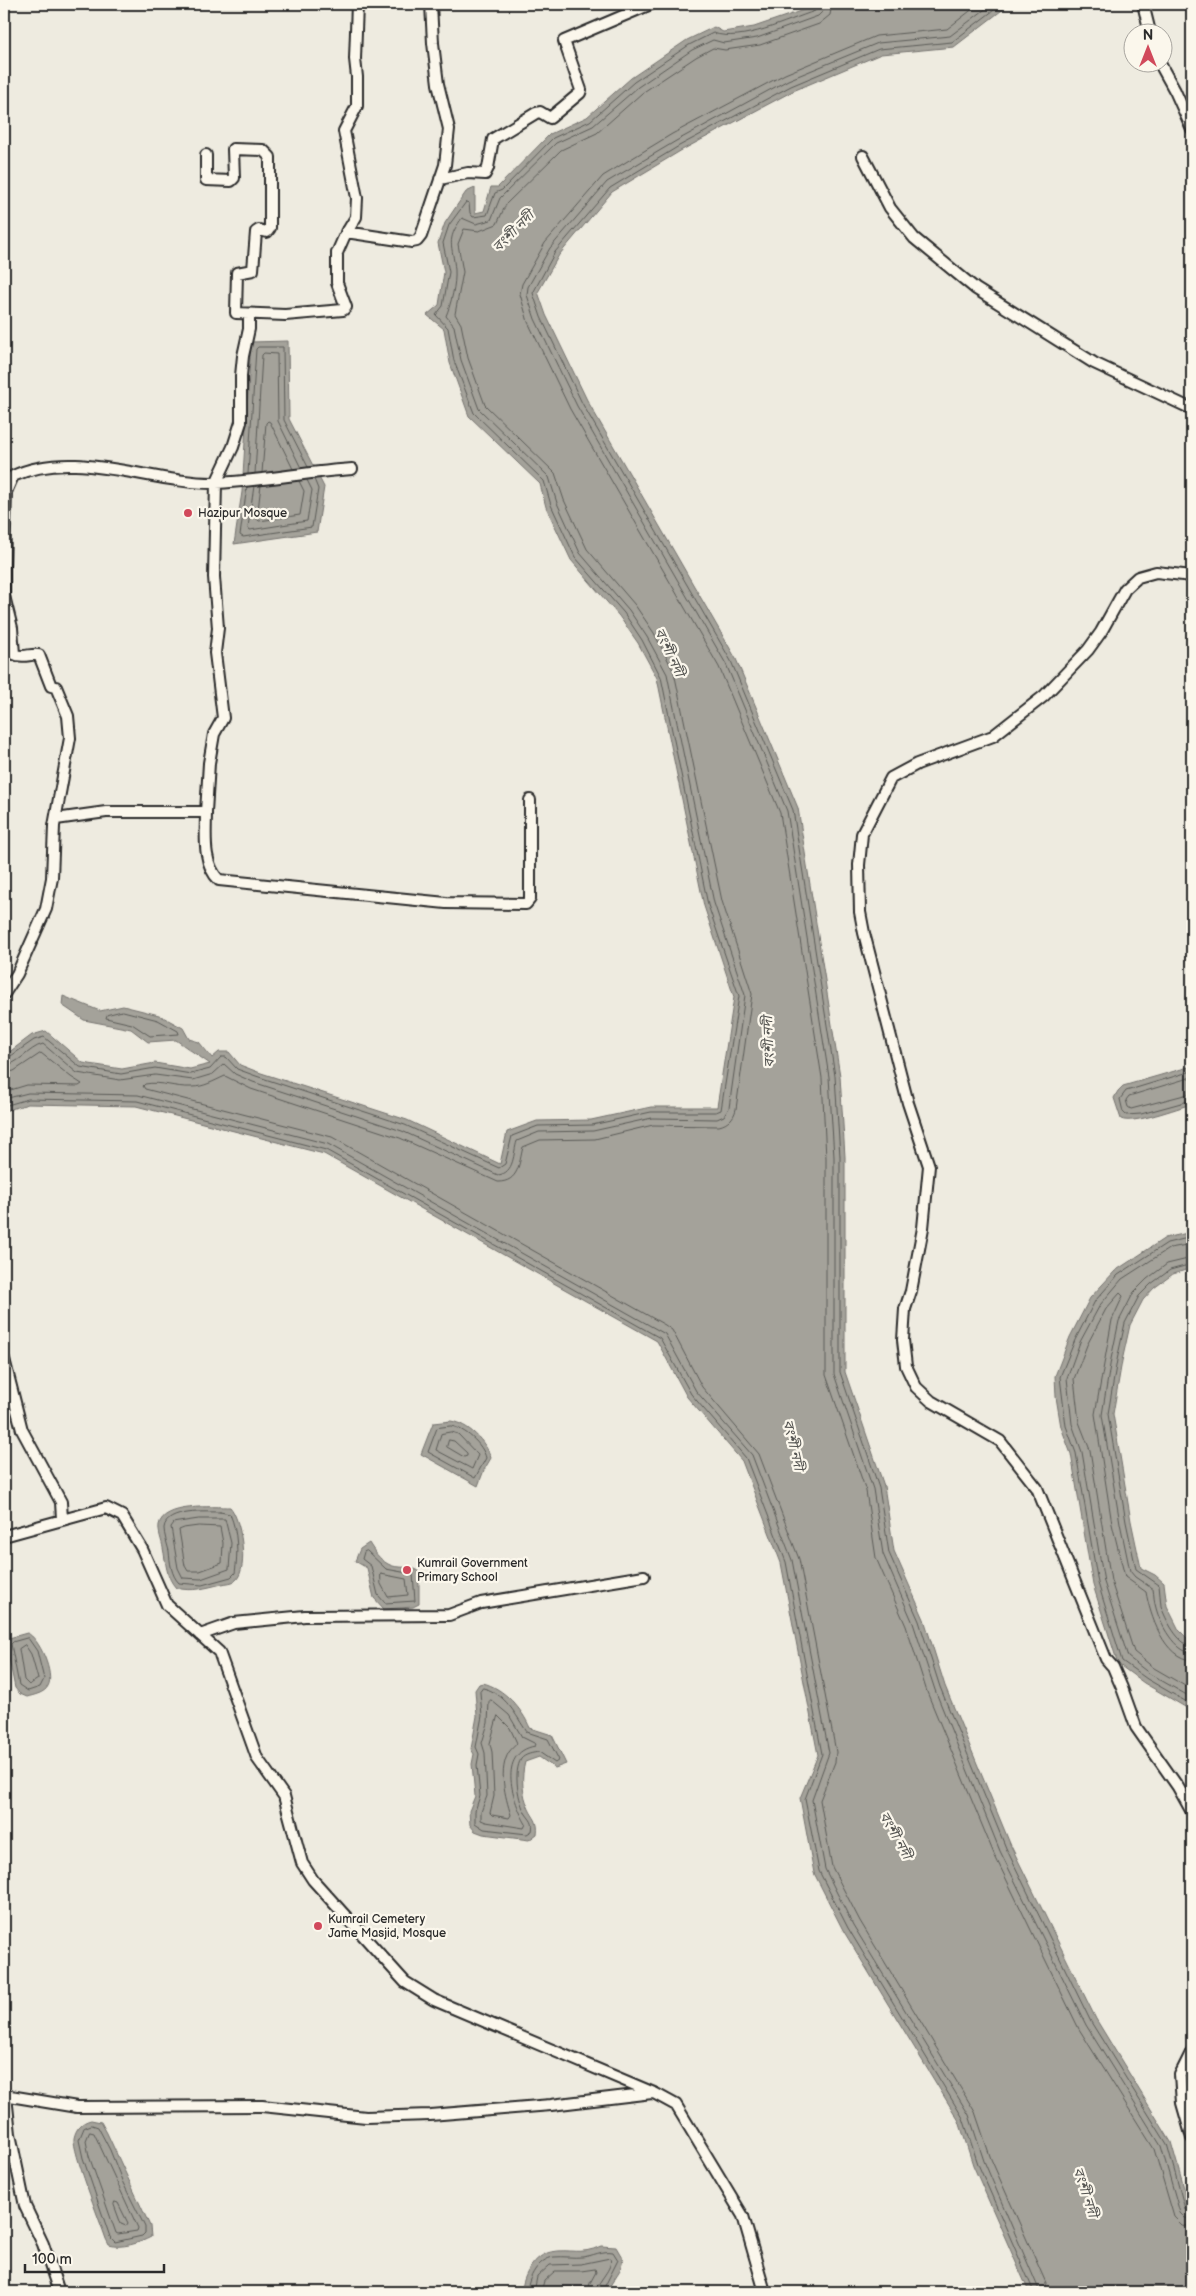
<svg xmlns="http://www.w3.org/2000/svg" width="1196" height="2296" viewBox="0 0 1196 2296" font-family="'Balsamiq Sans','Noto Sans Bengali',sans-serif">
  <rect width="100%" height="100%" fill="#eeebe0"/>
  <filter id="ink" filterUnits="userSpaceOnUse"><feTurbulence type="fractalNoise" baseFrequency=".02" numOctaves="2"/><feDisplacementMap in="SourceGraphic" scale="10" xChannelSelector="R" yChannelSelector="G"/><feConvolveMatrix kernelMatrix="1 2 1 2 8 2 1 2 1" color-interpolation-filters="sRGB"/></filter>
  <g filter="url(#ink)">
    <path fill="#a4a29a" stroke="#74726e" d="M821,4H1010L954,47L881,54L793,91L682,150L612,192L559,255L538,292L546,315L587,400L736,659L798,808L840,1076L845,1157V1372L884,1486L894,1551L924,1619L945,1686L1011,1846L1096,2019L1171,2142L1192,2216V2292H1029L973,2165L959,2121L843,1930L814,1873L800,1798L818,1755L781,1563L742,1461L687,1397L657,1341L324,1154L136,1106L28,1104L4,1111V1056L32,1035L46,1031L83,1063L122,1069L155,1063L190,1069L210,1064L176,1040L148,1042L131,1029L84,1020L62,1005L63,996L100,1011L123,1006L159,1015L183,1028L189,1039L199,1042L212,1058L219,1052H229L240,1065L258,1072L407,1120L500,1164L507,1132L537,1121L591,1120L651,1107H717L734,997L704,906L657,678L638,643L619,616L571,560L546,507L540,484L469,416L450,363L444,329L427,315L439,305L444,272L438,243L445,223L466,192L475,188V213L484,211L491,187H498L550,134L587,117L631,78L687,40L714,27L723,32L754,27Z
      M288,341L289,419L324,487L317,532L234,544L242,492L251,342Z
      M1192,484V558C1189,545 1192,532 1190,519C1189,505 1187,497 1192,484Z
      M1192,1066V1104C1177,1108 1133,1125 1121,1119L1114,1098L1118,1091L1123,1086Z
      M1192,1232V1268L1173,1274L1154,1288L1143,1300L1130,1325L1122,1361L1113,1414L1131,1521L1141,1568L1155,1575L1164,1583L1167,1606L1179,1630L1192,1643V1711L1144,1683L1118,1664L1093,1585L1071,1454L1061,1427L1056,1397L1055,1376L1070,1337L1090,1298L1115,1271L1165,1238Z
      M451,1421C468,1424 486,1441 491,1458L484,1470L478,1486L421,1454L433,1423Z
      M230,1507C241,1519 249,1568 236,1580C233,1583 226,1583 222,1584C205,1588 193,1592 176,1588C166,1577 166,1563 163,1548C162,1541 158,1533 159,1525C163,1503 213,1507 230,1507Z
      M369,1543C374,1551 379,1559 388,1564C398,1570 410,1564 419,1572V1604L413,1607L384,1609L374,1598L367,1568L355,1561L360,1549Z
      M27,1633C39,1637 55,1675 48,1686C45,1693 34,1695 27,1697L20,1694L15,1688L6,1644L9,1638Z
      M483,1683C504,1688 522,1709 530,1728L552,1735L566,1764L555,1768L539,1757L525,1762C521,1777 522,1794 529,1809C533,1818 539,1821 537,1834L529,1840L483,1834L475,1831L470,1825L469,1811L475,1796L472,1764L474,1754L471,1749L477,1716L475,1690L479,1684Z
      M91,2120L101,2122L107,2133L150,2226L151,2237C140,2243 121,2249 109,2245L106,2239C100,2221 72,2151 74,2138C76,2128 82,2122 91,2120Z
      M601,2246L616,2247L623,2259L620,2270L606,2292H524L522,2290C523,2275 535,2255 551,2252C570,2248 580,2256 601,2246Z"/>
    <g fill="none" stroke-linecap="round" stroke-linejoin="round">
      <path stroke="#5b5b57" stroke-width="1" d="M832,4L830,15L819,24L760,45L725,50L713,48L696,57L642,93L597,133L561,150L506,204L497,224L479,231L464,229L458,244L463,272L455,314L461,324L468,358L485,405L555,473L564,500L587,549L635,605L654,633L674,672L722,901L752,994L736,1109C734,1118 728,1124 719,1126L653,1125L595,1139L540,1140L523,1147C519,1163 519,1182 498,1182L400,1138L251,1089L225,1076C214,1081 204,1087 192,1087C175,1088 161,1081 145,1084L143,1086L145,1089L332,1137L665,1325L672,1330L702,1387L759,1454L799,1559L836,1752L835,1762L820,1800L832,1867L860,1921L975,2112L991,2159L1046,2283L1047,2292
        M979,4L947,29L876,36L785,74L672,134L603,176L545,243L522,284L520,294L528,322L570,409L719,667L780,813L822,1078L826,1158V1375L866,1491L876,1558L906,1626L927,1692L994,1854L1079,2029L1154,2149L1174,2217L1182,2225L1192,2227
        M992,4L950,36L878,43L788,80L676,141L607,182L550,248L528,287L527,295L535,319L577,406L726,664L787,811L829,1077L834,1157V1374L873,1489L883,1554L913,1623L935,1690L1000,1851L1086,2025L1161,2146L1180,2213L1185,2218L1192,2219
        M1002,4L952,42L879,49L791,86L679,146L610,188L555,252L533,293L541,317L582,403L731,661L793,810L835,1076L840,1157V1372L879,1488L889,1553L919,1621L940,1687L1006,1848L1091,2022L1167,2144L1185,2209L1192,2213
        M262,473L266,423L268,421L270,422L293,469
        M248,474L256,349L258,347H283L284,420L308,467
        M255,474L262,355L264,353L277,354L278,421L301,468
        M261,485L257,519L259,521L300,515L304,491L299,481
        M254,486L248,527L250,530L307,521L312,490L307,480
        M247,487L240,535L243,537L312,527L318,489L314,479
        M123,1011L158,1020L178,1031L179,1034L150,1036L132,1024L106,1018L107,1015Z
        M4,1059L8,1058L34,1040L44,1037L80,1067L121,1074L155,1068L191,1074L210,1069L221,1057H226L237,1069L256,1076L405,1125L499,1168L505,1164L512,1136L538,1126L592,1125L651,1112H716L721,1110L739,996L708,905L661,677L642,640L624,613L575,557L551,505L544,481L474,413L454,361L448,328L436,315L443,306L449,272L443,243L449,225L466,202L469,203L470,213L473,217L487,215L495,193L502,190L553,138L590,121L634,82L689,45L713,33C742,43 787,20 815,11L819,4
        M4,1065C19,1065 28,1048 43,1044L77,1073L120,1080L155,1075L193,1080L213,1074L224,1064L235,1074L253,1082L402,1131L498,1175C515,1173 513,1153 517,1141L539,1132L593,1131L652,1118L717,1119L724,1116L729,1108L745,995L714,903L667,674L647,637L629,610L580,553L557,503L549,477L479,409L461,360L454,326L446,316C451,304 456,284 455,270C453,245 445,241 462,218L476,224L491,220L500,198L556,143L593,126L638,87L692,50L713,40L724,43L757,38L818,16L823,11L825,4
        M1192,1071L1126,1091L1120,1099L1123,1112L1126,1115L1141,1114L1192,1100
        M4,1073L14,1071L41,1053L71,1077L82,1084L79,1086L27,1085L4,1092
        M1192,1077L1129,1096L1126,1100L1128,1107L1131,1109L1192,1093
        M4,1099L28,1093L138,1095L328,1144L665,1334L696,1391L752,1455L792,1560L829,1753L812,1800L825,1869L853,1925L969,2115L984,2161L1040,2292
        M4,1106L28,1099L137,1101L326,1150L660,1338L691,1394L746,1458L786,1562L822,1754L805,1799L819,1871L848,1928L963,2118L978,2164L1034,2292
        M1192,1237L1167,1243L1118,1275L1095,1301L1075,1340L1060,1377L1066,1426L1076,1453L1098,1583L1122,1661L1147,1679L1192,1705
        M1192,1244L1170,1248L1122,1279L1100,1305L1080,1342L1067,1378L1072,1424L1082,1452L1104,1582L1128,1657L1150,1674L1192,1698
        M1192,1258L1167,1264L1147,1279L1134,1292L1119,1321L1111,1359L1102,1415L1120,1523L1130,1571L1135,1577L1153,1589C1154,1595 1154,1602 1156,1608C1160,1624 1175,1652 1192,1653
        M1192,1264L1170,1270L1151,1284L1139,1296L1125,1323L1117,1360L1108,1414L1126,1522L1136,1569L1159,1585C1160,1592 1160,1599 1161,1606C1165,1618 1178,1645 1192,1646
        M451,1426C464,1428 483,1444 486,1458L475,1478L428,1452L437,1428Z
        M451,1432L458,1434L478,1455L472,1469L436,1450L441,1434Z
        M449,1440L454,1441L467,1453V1456L464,1457L447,1447Z
        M220,1512L230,1514C238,1533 238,1553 235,1573L231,1577L202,1585L179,1583C171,1575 170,1562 169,1551C167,1543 164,1535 164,1528C166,1509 207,1512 220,1512Z
        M199,1519H225L231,1543L229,1569L201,1579L183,1578L178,1568L171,1527L174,1523Z
        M199,1526L220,1527L223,1543L222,1563L200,1571H188L185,1566L179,1530L184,1528Z
        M367,1551L386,1569L413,1574L415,1601L385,1603L378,1595L371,1566L362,1559L364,1552Z
        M381,1574L406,1579L408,1595L388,1597L381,1584Z
        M28,1638L37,1651L44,1679L40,1687L28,1691L19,1685L11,1644L13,1642Z
        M25,1645L31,1654L38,1679L29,1685L24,1680L19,1649Z
        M1192,1660C1164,1659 1150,1615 1146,1592L1125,1577L1112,1524L1095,1414L1112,1320L1123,1296L1120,1293L1106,1309L1087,1345L1074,1379L1079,1422L1090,1450L1111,1581L1134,1652L1154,1668L1192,1690
        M483,1688C506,1693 516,1716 527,1732L548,1739L559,1760L555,1763L539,1752C533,1753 525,1754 521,1759C513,1772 518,1802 526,1814C530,1820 534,1822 532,1831L527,1834L484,1829L475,1823V1811L480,1796L477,1765L479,1754L476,1747L482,1716L480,1692Z
        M491,1700L509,1715L522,1737L536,1744L535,1746C496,1753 513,1802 526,1824L524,1828L486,1822L481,1820V1812L487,1796L485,1753L482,1743L488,1723L489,1702Z
        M498,1716L510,1728L517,1743C515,1746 512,1748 509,1752C498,1770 505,1796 511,1815L509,1818L492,1815L490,1813L494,1796L492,1752L490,1744Z
        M92,2125L98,2127L110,2150L123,2183L145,2227V2233L142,2236L115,2242L110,2237L83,2158L79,2140L84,2128Z
        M90,2132L94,2133L138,2228L137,2231L118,2234L116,2233L89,2156L86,2141Z
        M115,2202L118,2203L128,2223L126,2226L121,2224L114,2205Z
        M527,2292C528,2278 538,2259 554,2257C564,2256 573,2258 582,2257C593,2256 602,2250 613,2252L618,2260L602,2292
        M534,2292L537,2277L550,2265L581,2264L610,2258C614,2269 597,2280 596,2292
        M541,2292L544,2281L555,2271H581L595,2269L596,2272L590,2283L588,2292"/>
      <defs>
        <path id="minor" d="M1143,4L1150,32
          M1159,62L1175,91L1192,129
          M206,155V180L231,181L234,178L233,149L263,150L270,157V228L267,232L259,230L256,232L253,270L237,273L236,313L285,315L343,310L346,307L337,283V253L344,237L356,217L357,198L344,131L357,106V77L355,59L357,4
          M863,156L890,208L914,238L976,289L1094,363L1192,409
          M440,179L468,173L485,174L488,168L493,139L536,113L540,112L550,118L580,93L581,90L564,41L651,4
          M346,232L412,242L417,241L421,236L445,165L449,129L438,84L433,43L431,4
          M1192,576L1156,572L1138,577L1125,589L1101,632L1088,650L1044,696L993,736L917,764L891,778L862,834L859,865L860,912L864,933L908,1103L929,1166L923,1228L911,1291L905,1309L903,1340L906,1366L916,1387L931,1401L1000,1441L1037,1488L1106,1659L1113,1667L1122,1688L1136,1727L1178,1787L1192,1812
          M206,812C206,835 202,863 219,880L446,903L526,904L530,899V800
          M56,819L106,812H206L209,763L214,734L223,718L215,653L218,628L214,577L216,483L233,447L241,422V376L243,356L249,329V314
          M4,994L17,974L46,909L52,878L54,826L70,738L68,716L56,687L51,686L39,655C31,653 23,659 14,654L12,628L4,596V566L6,492L13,476C75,447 151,484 216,483C261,481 307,472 352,469
          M4,1359L22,1430L61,1502L62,1519
          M4,1536L106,1508L122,1516L142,1549L167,1605L219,1652L257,1758L284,1796L302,1863L313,1880L405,1982L434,2000L654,2093L676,2105L743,2216L765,2292
          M200,1635L234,1623L305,1616L449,1615L481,1603L644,1576
          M1192,2051L1180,2075L1182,2103L1192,2138
          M4,2095L77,2107L262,2106L366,2117L430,2115L551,2105L652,2093
          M6,2096L10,2134L25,2206L43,2244L59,2292"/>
      </defs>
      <use href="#minor" stroke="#2b2b2b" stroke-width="14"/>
      <use href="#minor" stroke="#fbf7ec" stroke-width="10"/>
    </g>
  </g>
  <g fill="#d1495b" stroke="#fbf7ec" stroke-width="2">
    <circle cx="188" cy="513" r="5"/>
    <circle cx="407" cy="1570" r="5"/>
    <circle cx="318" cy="1926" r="5"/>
  </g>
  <g text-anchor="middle" stroke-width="4.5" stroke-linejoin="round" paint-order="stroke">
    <g font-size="12" fill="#2b2b2b" stroke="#fbf7ec" text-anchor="start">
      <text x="198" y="517">Hazipur Mosque</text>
      <text x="417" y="1567">Kumrail Government<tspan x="417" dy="14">Primary School</tspan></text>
      <text x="328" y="1923">Kumrail Cemetery<tspan x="328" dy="14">Jame Masjid, Mosque</tspan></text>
    </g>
    <g font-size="14" font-style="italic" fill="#555552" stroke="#fbf7ec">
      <text transform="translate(513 231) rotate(-45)" y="5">বংশী নদী</text>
      <text transform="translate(670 652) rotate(65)" y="5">বংশী নদী</text>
      <text transform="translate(768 1042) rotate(-92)" y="5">বংশী নদী</text>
      <text transform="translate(794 1445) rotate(77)" y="5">বংশী নদী</text>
      <text transform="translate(896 1835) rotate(61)" y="5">বংশী নদী</text>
      <text transform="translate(1086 2192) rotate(72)" y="5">বংশী নদী</text>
    </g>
  </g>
  <rect width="1196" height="2296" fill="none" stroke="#fbf7ec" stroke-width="20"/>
  <rect x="10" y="10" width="1176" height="2276" fill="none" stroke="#2b2b2b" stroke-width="2" filter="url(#ink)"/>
  <g transform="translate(1148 48)"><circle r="24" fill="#fbf7ec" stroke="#a8a59f"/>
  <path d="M0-4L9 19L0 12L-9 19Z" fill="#d1495b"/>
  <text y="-8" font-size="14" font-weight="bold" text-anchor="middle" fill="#2b2b2b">N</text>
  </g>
  <path d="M25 2264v8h139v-8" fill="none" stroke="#2b2b2b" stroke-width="2.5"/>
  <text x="32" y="2264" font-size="15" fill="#2b2b2b" stroke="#fbf7ec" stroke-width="4" paint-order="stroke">100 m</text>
</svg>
